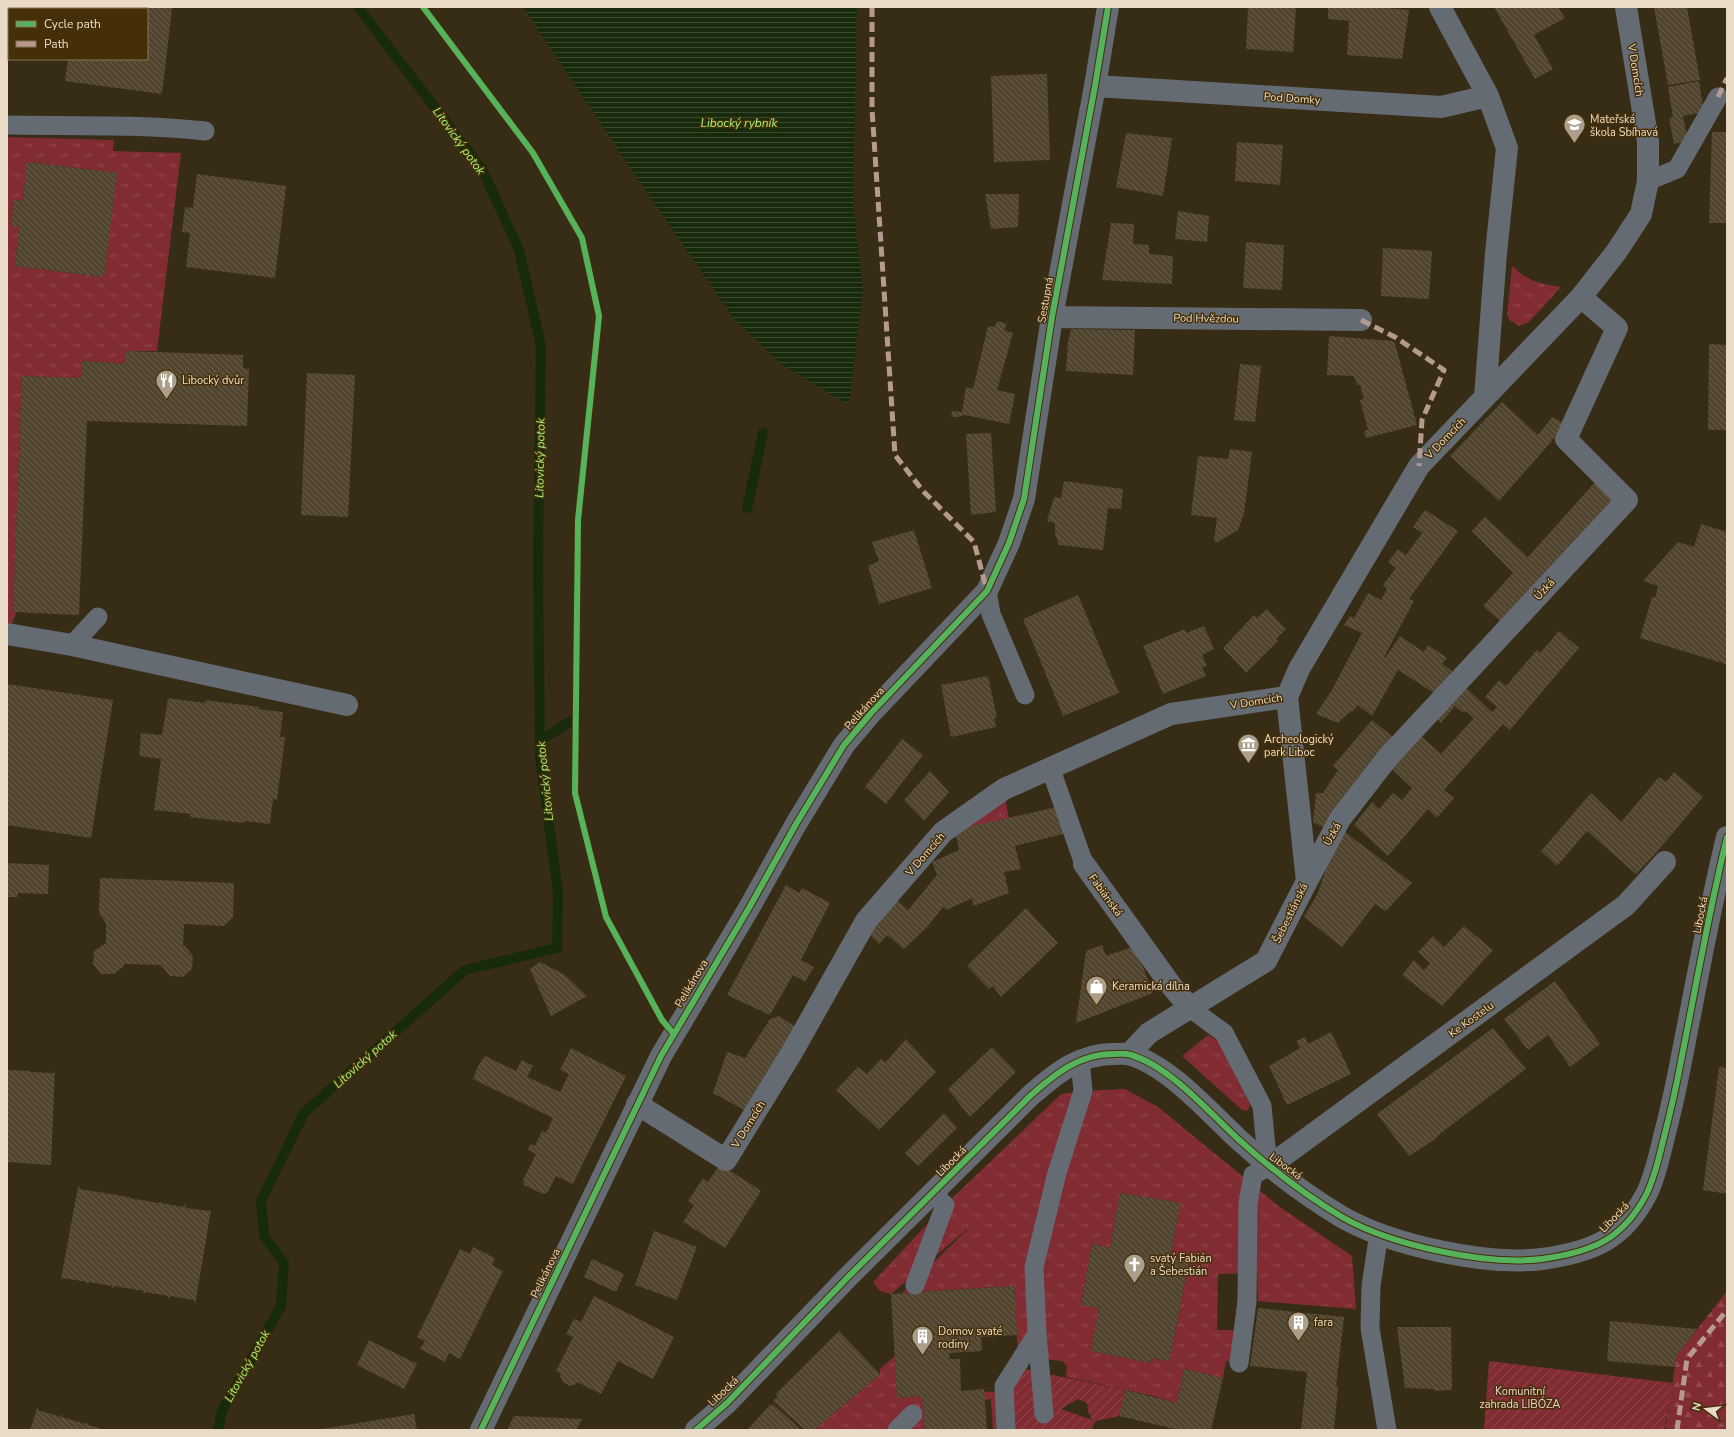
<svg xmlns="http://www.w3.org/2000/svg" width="1734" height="1437" viewBox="0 0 1734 1437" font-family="'Nunito Sans',sans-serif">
  <defs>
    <pattern id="grass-tufts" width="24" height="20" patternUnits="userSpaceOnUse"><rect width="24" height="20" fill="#812b33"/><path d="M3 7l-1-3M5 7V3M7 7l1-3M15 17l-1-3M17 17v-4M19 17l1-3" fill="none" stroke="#93494f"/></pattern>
    <pattern id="forest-firs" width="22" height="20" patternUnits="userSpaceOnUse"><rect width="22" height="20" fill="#812b33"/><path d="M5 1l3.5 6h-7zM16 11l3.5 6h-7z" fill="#93494f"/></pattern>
    <pattern id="garden-furrows" width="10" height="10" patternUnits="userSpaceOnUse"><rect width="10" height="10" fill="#812b33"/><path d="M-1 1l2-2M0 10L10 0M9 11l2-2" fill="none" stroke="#93494f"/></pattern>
    <pattern id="water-rules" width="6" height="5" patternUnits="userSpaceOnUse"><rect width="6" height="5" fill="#172a0c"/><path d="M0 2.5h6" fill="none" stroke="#39482e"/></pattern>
    <pattern id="building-back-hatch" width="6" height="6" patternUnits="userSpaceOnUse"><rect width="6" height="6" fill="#514530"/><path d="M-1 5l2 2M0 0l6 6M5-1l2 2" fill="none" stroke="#6a5f4c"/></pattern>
  </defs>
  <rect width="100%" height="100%" fill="#372c16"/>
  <path fill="url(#grass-tufts)" fill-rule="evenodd" d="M7,137L114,140L113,151L181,153L157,351H127L126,364L83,361L82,378L22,376L13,611L16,612L12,624L7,623ZM28,162L117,173L103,277L15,266L19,227L11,225L14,200L23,201Z
    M1512,266C1530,282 1538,283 1561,287L1529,322L1519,326L1509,320L1507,314Z
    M1005,798L1009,819L955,830Z
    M1208,1035L1218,1041L1249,1102L1250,1106L1247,1111L1242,1110L1182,1056Z
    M1125,1089L1158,1107L1280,1207L1352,1256L1356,1309L1258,1301L1257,1273L1218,1274L1217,1330H1238L1232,1362L1226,1361L1223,1378L1184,1369L1177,1403L1149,1395L1066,1377L1067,1367L1063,1361L1018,1357L1014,1286L902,1293L973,1224L891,1294L880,1291L873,1282L945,1205L1061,1094L1083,1091ZM1120,1193L1180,1203L1170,1259L1189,1262L1169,1361L1151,1358L1150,1363L1091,1351L1099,1308L1081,1305L1092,1244L1110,1248Z
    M895,1356L897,1398L922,1396L925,1430H814L880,1374V1369Z
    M1008,1391L1010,1430H993L991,1399L984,1400V1392Z"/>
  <path fill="url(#forest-firs)" d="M1727,1291V1430H1665L1677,1355Z"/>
  <path fill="url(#garden-furrows)" fill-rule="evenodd" d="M1489,1361L1673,1383L1664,1430H1478L1484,1429Z
    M1024,1369L1125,1390L1119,1416L1096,1421L1091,1430H1010L1008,1391ZM1078,1399L1087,1403L1088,1411L1092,1420L1061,1409Z"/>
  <path fill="url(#water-rules)" d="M523,7H857L853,203L863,290L849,405L781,364L734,319L633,172Z"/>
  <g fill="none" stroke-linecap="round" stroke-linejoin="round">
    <path stroke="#172a0c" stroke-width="10" d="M747,508L763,433
      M540,741L569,722
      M218,1430L222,1411L281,1306L284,1263L264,1236L261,1201L304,1113L465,970L557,948L558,893L540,756L538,560L541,346L519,250L482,169L358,7"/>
  </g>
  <path fill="url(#building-back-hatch)" d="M75,7L172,8L162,94L65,81L68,59H147V9H75Z
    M1248,7H1296L1293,52L1246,49Z
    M1328,7H1376L1409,10L1402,59L1347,55L1349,21L1328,19Z
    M1494,7H1558L1565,18L1534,35L1553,69L1535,79Z
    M1654,7H1687L1700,80L1668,85Z
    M1047,74L1050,160L994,162L991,76Z
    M1699,81L1704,112L1683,116L1688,141L1674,144L1669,118L1673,117L1668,87Z
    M1712,132H1727V223H1709Z
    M1126,133L1172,138L1163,196L1116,187Z
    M1237,142L1283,145L1280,185L1235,181Z
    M27,162L117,173L104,277L15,266L19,227L11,226L14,200L23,201Z
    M197,174L286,186L275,278L186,267L190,233L182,232L185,207L193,208Z
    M985,194H1019L1018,227L991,229Z
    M1178,211L1209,216L1207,242L1175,239Z
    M1111,223L1134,224L1133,244L1149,245V254L1173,256L1172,284L1102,280Z
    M1246,242L1284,245L1282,290L1243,288Z
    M1383,248L1432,251L1429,299L1381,296Z
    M997,321L1007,324L1004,330L1013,333L997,390L1015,394L1009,424L965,415L957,417H951L952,411L962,412L966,387L973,389L988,326L995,327Z
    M1071,329L1135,330L1133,375L1066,371L1068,342Z
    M1329,336L1392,341L1395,344L1417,425L1366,438L1364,431L1368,430L1360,400L1364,399L1360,385H1357L1354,376L1327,375Z
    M1709,344L1727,345V430H1708Z
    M126,351L243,355V368L249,369L247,426L87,421L79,615L13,612L22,376L82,378V361L126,364Z
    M1240,364L1261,366L1255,422L1234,420Z
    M307,373L355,375L348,517L301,515Z
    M1502,402L1538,435L1552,417L1562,422L1553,440L1552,438L1551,442L1499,501L1450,456Z
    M991,433L996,512L971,515L966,434Z
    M1230,449L1252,452L1244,513L1238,530L1216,543L1214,540L1217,518L1191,515L1198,456L1228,459Z
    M1597,480L1617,498L1503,624L1483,606L1513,573L1472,531L1485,517L1528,557Z
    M1064,481L1123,489L1121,509L1108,508L1103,550L1059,545L1055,534V523L1047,521L1054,497L1061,498Z
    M1425,510L1458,531L1409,599L1414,601L1384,657H1386L1400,636L1424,652L1428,645L1447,658L1442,664L1452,671L1437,695L1398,670L1372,716L1358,705L1352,712L1351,711L1338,723L1316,714L1332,690L1362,633L1344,625L1350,616L1354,618L1368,593L1381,600L1387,589L1383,585L1396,568L1388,562L1398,549L1406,555L1422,533L1413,527Z
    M1701,524L1727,532L1726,664L1640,638L1652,597L1655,598L1658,586L1643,581L1678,542L1694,547Z
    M914,530L932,588L879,604L868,566L879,561L872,542Z
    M1078,595L1119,693L1063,716L1023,619Z
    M1267,609L1286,629L1276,639L1278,641L1246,673L1223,648L1254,615L1257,618Z
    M1204,626L1214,649L1202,655L1207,666L1202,667L1206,676L1163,694L1143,646L1185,629L1186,633Z
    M1559,631L1579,648L1510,730L1503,724L1444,790L1454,798L1437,818L1428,809L1388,856L1354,825L1372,802L1379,809L1393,793L1402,800L1412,788L1389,766L1418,733L1441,754L1474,718L1466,711L1464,713L1455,706L1441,723L1434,716L1463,685L1492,712L1497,707L1485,697L1499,680L1506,686L1537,650L1540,653Z
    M988,676L997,718H994L996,727L951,737L941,685Z
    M7,684L113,700L91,838L7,825Z
    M168,698L205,703V700L259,707L258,709L283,712L280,737H285L277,800L273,799L270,824L245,821L244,823L190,817L191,814L154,810L161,759L139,756L141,733L162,735Z
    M1372,720L1394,738L1325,828L1313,822L1316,793H1323L1338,770L1333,766Z
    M902,739L923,755L886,804L865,787Z
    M930,771L949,792L924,821L904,800Z
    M1674,772L1703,797L1656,853L1636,874L1587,831L1557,866L1541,851L1591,793L1621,822L1659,777L1666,782Z
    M1061,806L1067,833L1015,846L1021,869L1004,872L1009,893L973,906L972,898L947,910L943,907L927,927L904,949L887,935L879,944L867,932L895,898L908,910L937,875L932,862L959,850L955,830Z
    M1341,829L1412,883L1386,911L1375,904L1342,947L1304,917L1318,893L1335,841Z
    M7,863L49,865L48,894L18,893V897H7Z
    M100,878L234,883L233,917L224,926L184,924L183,946H185L193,956L192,969L183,977L170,976L161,965L124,964V966L114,974H101L93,964L94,951L106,943V923L99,913Z
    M786,885L799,893L802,888L830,903L801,960L814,967L805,982L793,975L770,1015L727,995Z
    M1026,908L1058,943L1001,997L993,986L989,989L967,966Z
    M1464,926L1493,950L1442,1006L1402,975L1414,960L1424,970L1430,963L1418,952L1433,936L1444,947Z
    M1102,945L1106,956L1135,946L1153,993L1076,1023L1086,951Z
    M540,962L565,975L587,996L551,1016L530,969Z
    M1555,981L1600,1044L1570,1067L1548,1035L1528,1050L1504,1019Z
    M779,1016L796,1027L746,1111L713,1093L727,1052L745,1058L770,1019Z
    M1493,1028L1526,1069L1441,1133L1434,1140L1409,1156L1377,1114Z
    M1331,1032L1351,1074L1287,1105L1269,1066L1300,1048L1296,1041L1305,1037L1308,1044Z
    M906,1039L936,1072L879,1130L836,1090L858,1067L867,1074L881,1059L885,1063Z
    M992,1047L1016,1072L970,1117L948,1089Z
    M571,1048L626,1076L573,1184L556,1176L548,1192L543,1194L524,1185L523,1180L536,1154L528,1150L530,1144L535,1146L542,1131L546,1133L553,1118L473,1079L478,1066L485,1056L516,1071L522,1060L533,1066L527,1077L560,1092L569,1074L560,1070Z
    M1719,1067L1727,1068V1194L1703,1190Z
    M55,1069L51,1165L7,1162V1070L29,1071V1070H30V1072L54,1073Z
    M944,1113L957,1128L918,1166L905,1153Z
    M720,1164L761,1191L725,1248L683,1222L694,1205L688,1201L703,1178L708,1182Z
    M78,1187H80L79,1189L103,1193V1191H104V1193L128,1197L130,1196L129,1198L159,1203L161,1201V1203L184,1207L186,1203V1208L209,1211V1210H211L195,1305L194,1300L170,1296L169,1300L168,1296L145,1292V1294L143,1293L144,1291L114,1286V1288H112V1286L89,1282L87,1284V1282L63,1278V1279H61Z
    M1120,1193L1180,1203L1170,1259L1189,1262L1169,1361L1151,1358L1150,1363L1091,1351L1099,1308L1081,1305L1092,1244L1110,1248Z
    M654,1231L697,1247L677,1300L635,1285Z
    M473,1247L495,1258L492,1265L503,1271L460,1359L449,1353L445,1362L420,1349L425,1341L417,1337L460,1249L470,1254Z
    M592,1259L624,1274L616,1292L584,1277Z
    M1014,1286L1017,1335L981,1337L982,1351L950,1353L949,1359H960L961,1391L984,1389L987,1430H925L922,1396L897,1398L891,1294Z
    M594,1296L674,1337L653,1379L618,1361L601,1394L577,1382L576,1384L570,1386L563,1382L560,1376L561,1374L556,1371L573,1337L566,1334L574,1319L581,1322Z
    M1258,1308L1344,1317L1336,1386H1338L1334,1430H1301L1307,1372L1250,1366Z
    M1610,1321L1697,1329L1677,1355L1675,1367L1607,1361Z
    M1397,1327H1451L1452,1388L1451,1390L1434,1391V1389L1405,1388Z
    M839,1331L880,1374L814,1430L810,1429L805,1430L773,1401L778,1396L776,1394Z
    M369,1340L417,1364L404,1389L357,1365Z
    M1184,1369L1223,1378L1211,1430H1179L1119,1416L1125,1390L1177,1403Z
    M773,1404L801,1430H747L770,1405L772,1406Z
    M37,1408H38V1410L61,1417V1415H63L62,1417L85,1424L86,1422L87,1423L86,1424L105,1430H30Z
    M414,1414L417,1430H322V1429Z
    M514,1416L582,1419L576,1430H507Z"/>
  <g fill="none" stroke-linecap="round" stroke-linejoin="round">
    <path stroke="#656b73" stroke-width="19" d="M7,125C73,126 140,124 205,131
      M1648,181L1677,169L1718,97
      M987,591L991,614L1025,695
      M72,645L98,617
      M1050,767L1084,864
      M1190,1008L1224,1033L1262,1106L1268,1167L1253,1175L1248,1203L1247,1301L1239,1363
      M1379,1233L1371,1286L1370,1328L1387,1430
      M915,1285L945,1205L932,1193
      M1037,1334L1044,1414
      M897,1430L913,1414
      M1006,1430L1004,1386L1037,1334L1034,1267L1057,1173L1083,1091L1080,1060"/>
    <path stroke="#656b73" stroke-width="22" d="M1440,7L1488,96L1507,148L1496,253L1485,397
      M1095,86L1441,107L1488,96
      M1052,317L1361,320
      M7,634L72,645L347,705
      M1287,697L1299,669L1419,466L1581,297L1617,251L1641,214L1648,181V142L1626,7
      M1084,864L1170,984L1190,1008
      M1307,881L1340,819L1389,756L1627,500L1566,439L1617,328L1581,297
      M1129,1054L1149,1033L1266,961L1307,881L1287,697
      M637,1104L726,1160L791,1054L866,921L943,832L1004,789L1171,714L1287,697
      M1268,1167L1626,905L1665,862
      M481,1430L661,1056L749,908L796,824L844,745L872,712L987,591L1009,543L1024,499L1052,317L1095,86L1108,7"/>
    <path stroke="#666c73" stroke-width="22" d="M696,1430L727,1403L849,1276L1030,1096C1055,1074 1080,1053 1115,1054C1121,1054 1126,1053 1131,1055C1169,1066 1209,1112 1238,1139C1270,1168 1305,1195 1342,1217C1391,1245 1486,1266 1542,1259C1592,1252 1623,1240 1647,1193C1655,1176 1659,1158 1663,1141C1670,1114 1676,1088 1681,1061C1696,986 1709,911 1727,837"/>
    <path stroke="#b69a8f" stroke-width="5" stroke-dasharray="10 5" stroke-linecap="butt" d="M872,7V109L895,455L923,491L974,542L987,591
      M1718,97L1727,78
      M1361,320L1395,337L1444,370L1422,420L1419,466
      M1677,1430L1687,1359L1727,1310"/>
    <defs>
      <path id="cycleway" d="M423,7L533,153L582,238L599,316L578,520L575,793L606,917L662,1020L673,1033
        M481,1430L661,1056L749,908L796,824L844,745L872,712L987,591L1009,543L1024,499L1052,317L1095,86L1108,7
        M696,1430L727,1403L849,1276L1030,1096C1055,1074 1080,1053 1115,1054C1121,1054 1126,1053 1131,1055C1169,1066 1209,1112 1238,1139C1270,1168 1305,1195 1342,1217C1391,1245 1486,1266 1542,1259C1592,1252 1623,1240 1647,1193C1655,1176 1659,1158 1663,1141C1670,1114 1676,1088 1681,1061C1696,986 1709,911 1727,837"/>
    </defs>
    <use href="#cycleway" stroke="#452f09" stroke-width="8"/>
    <use href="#cycleway" stroke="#56b35d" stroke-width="6"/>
  </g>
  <defs>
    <symbol id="school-pin" viewBox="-11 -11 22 30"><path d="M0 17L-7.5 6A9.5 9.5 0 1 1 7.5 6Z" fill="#ab9e8a" stroke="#452f09"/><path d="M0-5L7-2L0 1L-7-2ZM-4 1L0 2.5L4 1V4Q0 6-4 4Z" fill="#fff"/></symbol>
    <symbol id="restaurant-pin" viewBox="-11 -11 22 30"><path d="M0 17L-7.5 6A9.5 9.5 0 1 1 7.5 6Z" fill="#ab9e8a" stroke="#452f09"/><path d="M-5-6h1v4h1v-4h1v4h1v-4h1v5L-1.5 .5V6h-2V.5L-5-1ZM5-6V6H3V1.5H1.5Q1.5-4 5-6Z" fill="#fff"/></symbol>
    <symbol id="museum-pin" viewBox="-11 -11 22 30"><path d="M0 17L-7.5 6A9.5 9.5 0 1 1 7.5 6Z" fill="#ab9e8a" stroke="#452f09"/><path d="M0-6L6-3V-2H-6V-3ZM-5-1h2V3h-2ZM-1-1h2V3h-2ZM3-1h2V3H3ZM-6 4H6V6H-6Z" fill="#fff"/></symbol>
    <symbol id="shop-pin" viewBox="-11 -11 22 30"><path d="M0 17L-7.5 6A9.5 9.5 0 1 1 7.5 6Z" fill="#ab9e8a" stroke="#452f09"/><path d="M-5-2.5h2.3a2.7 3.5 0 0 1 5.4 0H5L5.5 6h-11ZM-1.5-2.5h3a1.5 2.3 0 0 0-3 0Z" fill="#fff"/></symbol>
    <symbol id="church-pin" viewBox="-11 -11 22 30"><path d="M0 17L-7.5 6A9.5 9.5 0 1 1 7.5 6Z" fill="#ab9e8a" stroke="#452f09"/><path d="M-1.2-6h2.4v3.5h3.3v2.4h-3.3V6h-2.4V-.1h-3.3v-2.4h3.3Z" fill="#fff"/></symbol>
    <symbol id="building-pin" viewBox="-11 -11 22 30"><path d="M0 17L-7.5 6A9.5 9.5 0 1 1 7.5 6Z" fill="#ab9e8a" stroke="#452f09"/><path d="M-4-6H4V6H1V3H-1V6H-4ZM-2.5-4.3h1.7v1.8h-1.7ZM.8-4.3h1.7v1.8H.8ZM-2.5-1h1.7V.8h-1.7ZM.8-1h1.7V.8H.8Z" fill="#fff"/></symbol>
  </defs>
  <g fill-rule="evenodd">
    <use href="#school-pin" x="1562" y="112" width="25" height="34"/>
    <use href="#restaurant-pin" x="154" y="368" width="25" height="34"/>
    <use href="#museum-pin" x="1236" y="732" width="25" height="34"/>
    <use href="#shop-pin" x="1084" y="974" width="25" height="34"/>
    <use href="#church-pin" x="1122" y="1252" width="25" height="34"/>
    <use href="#building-pin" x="1286" y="1310" width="25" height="34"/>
    <use href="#building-pin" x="910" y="1324" width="25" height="34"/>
  </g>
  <g text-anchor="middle" stroke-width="3" stroke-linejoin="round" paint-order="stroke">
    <g font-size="11" fill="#e9dbc8" stroke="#452f09">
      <text transform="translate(1636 70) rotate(81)" y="4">V Domcích</text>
      <text transform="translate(1292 98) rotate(4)" y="4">Pod Domky</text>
      <text transform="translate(1045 300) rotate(-80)" y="4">Sestupná</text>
      <text transform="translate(1206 318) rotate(1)" y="4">Pod Hvězdou</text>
      <text transform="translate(1445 438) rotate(-46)" y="4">V Domcích</text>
      <text transform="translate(1544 589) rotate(-47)" y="4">Úzká</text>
      <text transform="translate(1256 701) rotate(-9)" y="4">V Domcích</text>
      <text transform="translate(864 708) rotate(-48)" y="4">Pelikánova</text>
      <text transform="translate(1332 834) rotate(-61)" y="4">Úzká</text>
      <text transform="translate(925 854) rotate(-49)" y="4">V Domcích</text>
      <text transform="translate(1106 895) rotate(54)" y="4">Fabiánská</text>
      <text transform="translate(1290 913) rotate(-64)" y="4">Šebestiánská</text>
      <text transform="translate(1700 915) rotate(-79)" y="4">Libocká</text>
      <text transform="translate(691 983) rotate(-59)" y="4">Pelikánova</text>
      <text transform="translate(1471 1019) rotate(-36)" y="4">Ke Kostelu</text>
      <text transform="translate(748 1124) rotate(-58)" y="4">V Domcích</text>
      <text transform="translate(951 1161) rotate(-45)" y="4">Libocká</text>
      <text transform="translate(1286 1166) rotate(36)" y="4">Libocká</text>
      <text transform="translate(1614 1217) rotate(-46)" y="4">Libocká</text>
      <text transform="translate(545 1273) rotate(-64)" y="4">Pelikánova</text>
      <text transform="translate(723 1391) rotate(-44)" y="4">Libocká</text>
    </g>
    <g font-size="11" fill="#e9dbc8" stroke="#452f09" text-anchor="start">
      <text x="1590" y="123">Mateřská<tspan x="1590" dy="13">škola Sbíhavá</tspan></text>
      <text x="182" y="384">Libocký dvůr</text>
      <text x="1264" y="743">Archeologický<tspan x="1264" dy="13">park Liboc</tspan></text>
      <text x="1112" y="990">Keramická dílna</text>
      <text x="1150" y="1262">svatý Fabián<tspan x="1150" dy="13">a Šebestián</tspan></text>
      <text x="1314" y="1326">fara</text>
      <text x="938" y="1335">Domov svaté<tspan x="938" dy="13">rodiny</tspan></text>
    </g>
    <g font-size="11" fill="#efcfd0" stroke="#452f09">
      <text x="1520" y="1395">Komunitní<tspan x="1520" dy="13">zahrada LIBÓZA</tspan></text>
    </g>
    <g font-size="12" font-style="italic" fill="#9df478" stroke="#452f09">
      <text x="739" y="127">Libocký rybník</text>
      <text transform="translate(459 141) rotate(54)" y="4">Litovický potok</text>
      <text transform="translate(540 458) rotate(-89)" y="4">Litovický potok</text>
      <text transform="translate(545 781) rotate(-96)" y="4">Litovický potok</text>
      <text transform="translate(365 1059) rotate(-42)" y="4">Litovický potok</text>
      <text transform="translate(247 1366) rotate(-61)" y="4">Litovický potok</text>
    </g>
  </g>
  <rect width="1734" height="1437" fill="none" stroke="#e9dbc8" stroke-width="16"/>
  <rect x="8" y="8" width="140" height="52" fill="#452f09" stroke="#877455"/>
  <rect x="16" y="21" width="20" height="6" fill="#56b35d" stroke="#877455"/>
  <text x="44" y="28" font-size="12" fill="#e9dbc8">Cycle path</text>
  <rect x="16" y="41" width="20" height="6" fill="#b69a8f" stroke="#877455"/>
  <text x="44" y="48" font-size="12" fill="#e9dbc8">Path</text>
  <g transform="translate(1706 1409) rotate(285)" stroke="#452f09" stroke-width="3" paint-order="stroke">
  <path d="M0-3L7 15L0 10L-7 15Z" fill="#e9dbc8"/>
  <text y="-6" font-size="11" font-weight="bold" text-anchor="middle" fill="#e9dbc8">N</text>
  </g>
</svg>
